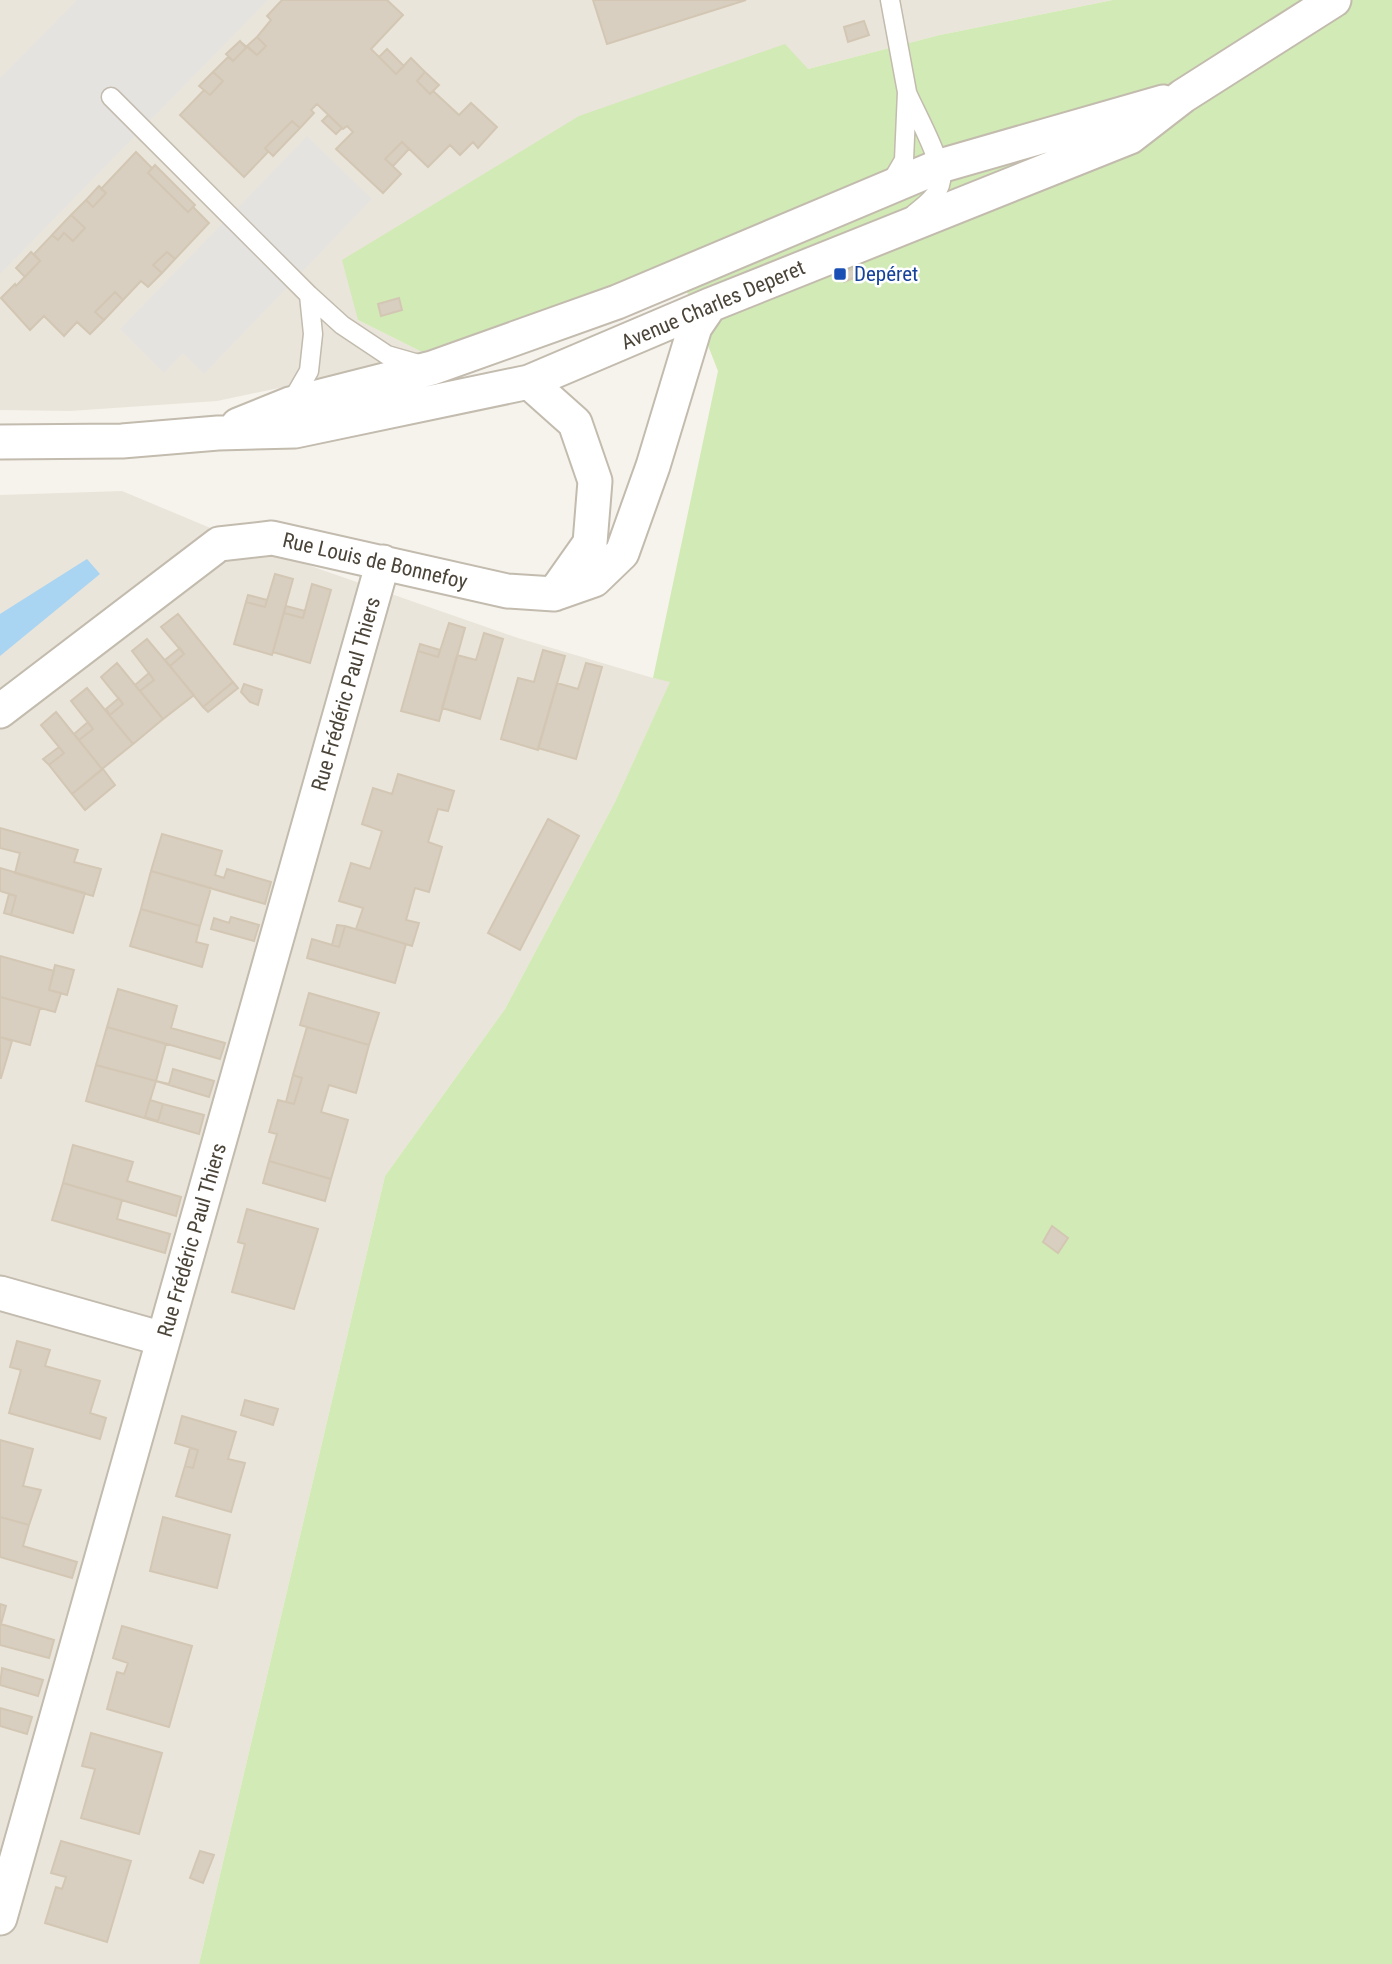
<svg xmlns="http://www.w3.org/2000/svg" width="1392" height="1964" viewBox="0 0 1392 1964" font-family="'Roboto Condensed',sans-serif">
  <rect width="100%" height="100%" fill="#f6f3ec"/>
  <path fill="#eae5da" d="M0,0H1113L940,35L808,69L358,320L422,352L379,367L217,401L70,411L0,410Z
    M122,491L256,547L518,638L653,678L671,681L615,802L505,1009L385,1176L199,1964H0V495Z"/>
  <path fill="#d2eab5" d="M1113,0H1392V1964H199L385,1176L505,1009L615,802L670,682L653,678L718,371L676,264L422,352L358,320L342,260L579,116L785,44L808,69L940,35Z"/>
  <path fill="#e5e3e0" d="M77,0H268L0,274V78Z
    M307,136L372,199L204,374L183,353L164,373L120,329Z"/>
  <path fill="#a9d4f2" d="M87,559L100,574L0,656V614Z"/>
  <path fill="#d8cfc1" stroke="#d3c7b4" stroke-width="2" d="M282,0H387L403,15L371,49L396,74L411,58L425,72L417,81L430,94L433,91L459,115L471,103L497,127L478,148L473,142L460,155L450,145L428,167L402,142L385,159L401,174L383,193L336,149L353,132L347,126L343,129L317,104L311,110L314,113L300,128L292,121L265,148L268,152L244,177L180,115L204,90L210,95L223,81L213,72L228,57L233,61L246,48L242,43L257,55L266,46L257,37L271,20L267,16Z
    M593,0H746L607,44Z
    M864,21L869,35L848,42L844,27Z
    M257,37L266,46L257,55L247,46Z
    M240,41L246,48L233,61L226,54Z
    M387,49L404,66L396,74L379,57Z
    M213,72L223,81L210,95L199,86Z
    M425,72L439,85L430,94L417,81Z
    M328,115L342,128L336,134L322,121Z
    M292,121L300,128L273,156L265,148Z
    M402,142L409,149L393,166L385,159Z
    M136,152L152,168L148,173L188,212L193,207L209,223L175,259L167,252L153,265L162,273L148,287L141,281L123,300L115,292L95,312L104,320L90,334L77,322L64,336L44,316L30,330L1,298L15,284L16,286L40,261L34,254L52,235L58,240L64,233L73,241L85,228L71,215L86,200L93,207L106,193L101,189Z
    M155,165L195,205L188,212L148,173Z
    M99,186L106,193L93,207L86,200Z
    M71,215L85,228L73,241L64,233L58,240L52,235Z
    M31,252L40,261L25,277L16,268Z
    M167,252L175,259L162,273L153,265Z
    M861,266L864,274L844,282L841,273Z
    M115,292L123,300L104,320L95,312Z
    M399,298L402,310L381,316L378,304Z
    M275,574L293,579L272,655L234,644L246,602L265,607Z
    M312,584L331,590L310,663L273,652L284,613L303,618Z
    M248,595L267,600L265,607L246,602Z
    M286,606L305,611L303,618L284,613Z
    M178,614L233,682L203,707L170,666L184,654L161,627Z
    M449,623L465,628L439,721L401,711L418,651L438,657Z
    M484,633L503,639L480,719L442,708L457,655L476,660Z
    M147,639L194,695L163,719L140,691L154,680L132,651Z
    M420,644L440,650L438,657L418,651Z
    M180,648L184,654L170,666L165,660Z
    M543,650L565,656L538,750L501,739L518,678L534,682Z
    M117,663L163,719L133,744L105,710L110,715L123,704L101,677Z
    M586,663L602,667L576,759L538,748L557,683L578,689Z
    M149,673L154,680L140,691L135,685Z
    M233,682L238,688L208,712L203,707Z
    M244,684L262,690L258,705L250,702L241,692Z
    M87,688L133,744L102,769L79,740L93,729L71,701Z
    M119,698L123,704L110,715L106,709Z
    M56,712L102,769L72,794L49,765L64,753L41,725Z
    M88,722L93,729L79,740L74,734Z
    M59,747L64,753L49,765L43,759Z
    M103,769L115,785L85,810L72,794Z
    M398,774L454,791L448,811L438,809L428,842L442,847L429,892L415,888L406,920L419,923L412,946L356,929L363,908L339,901L351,863L370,869L382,831L362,824L373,788L392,794Z
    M548,819L579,836L520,950L488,933Z
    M0,828L78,850L74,862L101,869L93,896L15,873L20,853L0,848Z
    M162,834L222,851L215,875L224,878L227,869L271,882L265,904L151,871Z
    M0,868L85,893L73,933L11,915L16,896L0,891Z
    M151,871L211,888L200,926L141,909Z
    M9,894L16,896L11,915L4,913Z
    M141,909L200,926L196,942L208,945L202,967L130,946Z
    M231,917L259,925L254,941L211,929L214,918L229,923Z
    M337,925L345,926L339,947L332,945Z
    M345,926L406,944L395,983L307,958L312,939L339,947Z
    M0,956L54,971L49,990L61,993L55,1012L0,997Z
    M55,965L74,970L67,995L49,990Z
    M118,989L177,1006L171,1028L225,1043L220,1059L107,1027Z
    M309,993L379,1013L369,1045L300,1025Z
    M0,997L40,1008L30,1045L0,1037Z
    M107,1027L166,1044L156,1081L96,1065Z
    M307,1027L369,1045L356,1093L329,1085L321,1112L348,1120L331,1179L269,1161L277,1134L269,1132L278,1100L294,1104L302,1078L293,1075Z
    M0,1037L12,1041L1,1078H0Z
    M96,1065L156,1081L145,1117L158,1121L163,1104L204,1115L199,1134L86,1101Z
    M173,1069L214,1081L209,1097L156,1081L169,1084Z
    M293,1075L302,1078L294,1104L286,1102Z
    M150,1100L163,1104L158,1121L145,1117Z
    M73,1145L133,1162L127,1181L181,1197L176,1216L63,1183Z
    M269,1161L331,1179L325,1201L263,1183Z
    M63,1183L122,1200L117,1219L170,1234L165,1253L52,1220Z
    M247,1209L318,1229L294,1309L232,1292L245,1244L238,1242Z
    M1052,1226L1068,1238L1058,1253L1043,1242Z
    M17,1341L50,1350L45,1366L100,1381L90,1413L106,1418L100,1439L9,1413L21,1370L10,1367Z
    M245,1400L278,1409L273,1425L241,1415Z
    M182,1416L236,1432L228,1459L245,1463L231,1512L176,1496L185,1466L193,1468L198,1450L175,1443Z
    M0,1440L33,1449L23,1486L41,1490L29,1525L0,1517Z
    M190,1448L198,1450L193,1468L185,1466Z
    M0,1517L29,1525L23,1546L77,1562L72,1578L0,1557Z
    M163,1517L230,1535L217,1588L150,1571Z
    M0,1604L6,1606L1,1624L54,1640L49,1658L0,1645Z
    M122,1626L192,1646L169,1727L107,1709L117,1672L124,1674L128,1663L113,1658Z
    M2,1668L43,1680L38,1696L0,1685Z
    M0,1708L32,1717L27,1734L0,1726Z
    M91,1733L162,1753L139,1834L81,1818L95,1769L82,1766Z
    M61,1841L131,1861L107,1942L45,1923L56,1887L62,1889L66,1877L51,1873Z
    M200,1851L214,1855L203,1883L190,1878Z"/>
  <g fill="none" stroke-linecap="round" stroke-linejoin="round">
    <defs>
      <path id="lane" d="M890,0L907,92L904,160L890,184
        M908,95C916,113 944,164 941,181C939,195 924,206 914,214
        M111,97L309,295L342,325L387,355L422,365
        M290,404L309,371L313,334L309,295"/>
      <path id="street" d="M529,382L575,423L595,481L590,543L554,594
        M238,425L290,404L432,368L617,302L940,166L1163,102
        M0,442L122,441L218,433L295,431L529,382L710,305L1130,137L1183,96L1334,0
        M0,711L219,544L272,538L507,591L554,594L594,580L622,553L653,466L695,327L710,305
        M0,1293L163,1339
        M0,1918L383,562"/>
    </defs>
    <use href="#lane" stroke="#c2bbae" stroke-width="21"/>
    <use href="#street" stroke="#c2bbae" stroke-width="37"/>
    <use href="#lane" stroke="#fff" stroke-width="18"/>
    <use href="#street" stroke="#fff" stroke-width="33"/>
  </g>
  <rect fill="#1a4fb4" stroke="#fff" stroke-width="2.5" x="833" y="267" width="14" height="14" rx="3.5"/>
  <g text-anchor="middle" stroke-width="5" stroke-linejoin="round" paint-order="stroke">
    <g font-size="21" fill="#164399" stroke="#fff" text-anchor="start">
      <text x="854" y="281">Depéret</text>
    </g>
    <g font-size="21" fill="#4b4439" stroke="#fff">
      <text transform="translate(713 305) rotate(-23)" y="7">Avenue Charles Deperet</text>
      <text transform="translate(375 561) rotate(13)" y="7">Rue Louis de Bonnefoy</text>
      <text transform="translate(346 694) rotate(-74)" y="7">Rue Frédéric Paul Thiers</text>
      <text transform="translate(192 1240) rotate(-74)" y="7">Rue Frédéric Paul Thiers</text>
    </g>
  </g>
</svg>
